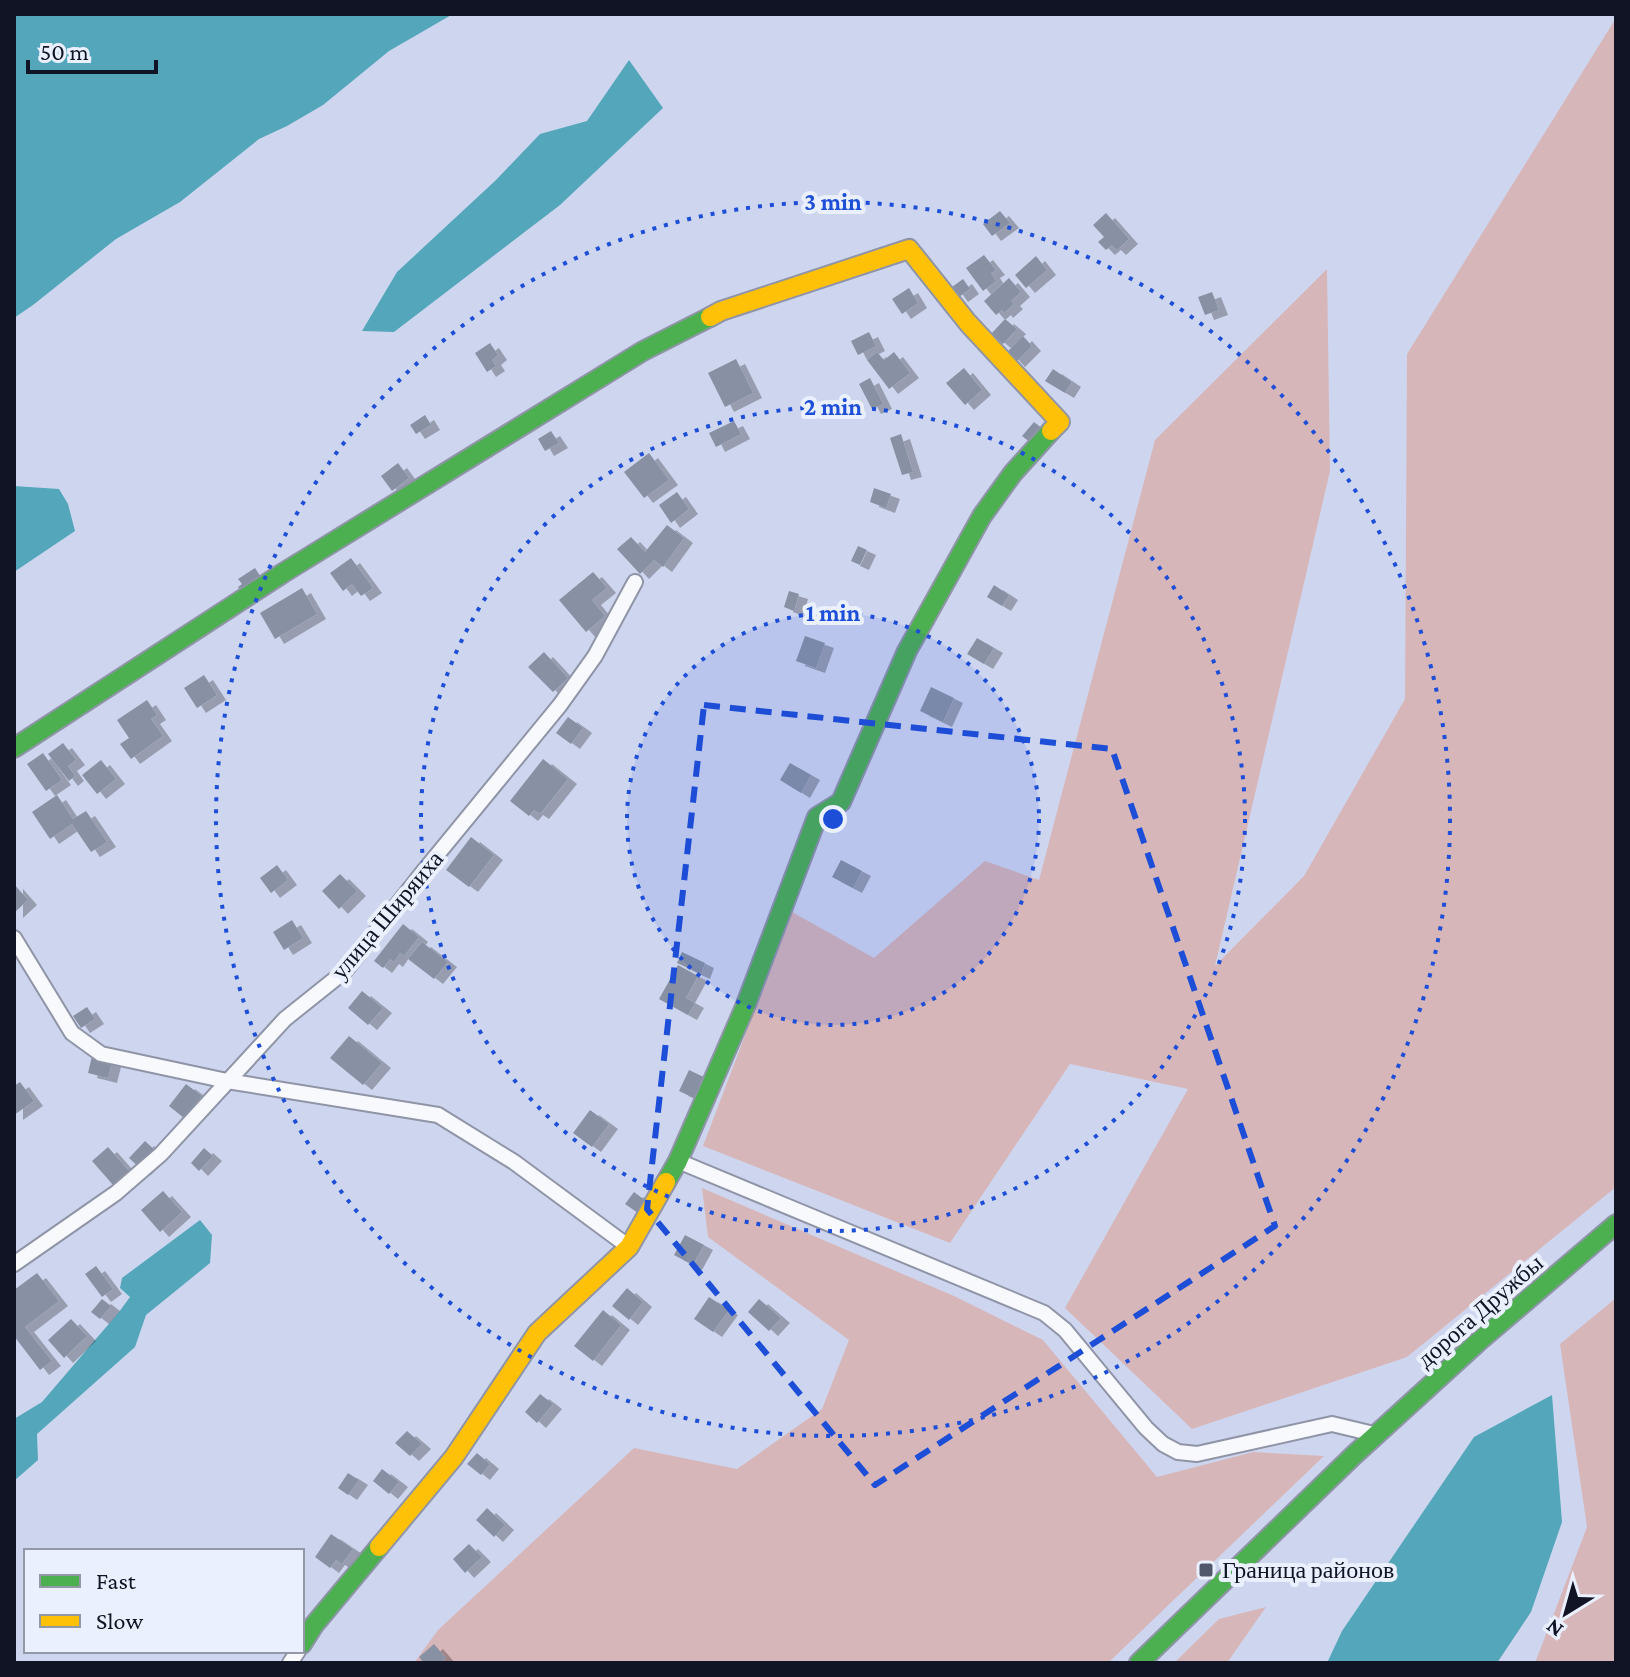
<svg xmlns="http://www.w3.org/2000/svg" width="1630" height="1677" viewBox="0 0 1630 1677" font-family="'Crimson Pro',serif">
  <defs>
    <filter id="shadow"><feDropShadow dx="9" dy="5" stdDeviation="0" flood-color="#0004"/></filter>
  </defs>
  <rect width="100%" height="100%" fill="#ced6ef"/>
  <path fill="#d7b6b9" d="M1616,18V1187L1407,1357L1192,1429L1065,1308L1188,1089L1070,1064L950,1243L703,1146L792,912L874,958L985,861L1039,880L1155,440L1327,269L1330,471L1215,966L1304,876L1405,699L1407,354Z
    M702,1188L954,1296L1043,1340L1157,1477L1253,1452L1324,1456L1108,1663H414L438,1630L634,1448L737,1469L822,1409L849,1340L708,1237Z
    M1616,1298V1663H1535L1587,1527L1560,1344Z
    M1266,1607L1227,1663H1174L1219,1619Z"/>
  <path fill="#54a6bb" d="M14,14H453L389,51L323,105L287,126L259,139L180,202L116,239L33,305L14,318Z
    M629,60L663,108L560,205L394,332L362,331L397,272L496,180L540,134L587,121Z
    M14,486L59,489L68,504L75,531L14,572Z
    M200,1220L212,1235L210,1263L146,1315L135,1347L37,1434L38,1460L14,1481V1419L42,1402L119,1312L130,1297L120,1288L122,1278Z
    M1552,1395L1562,1522L1531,1612L1497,1663H1327L1342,1631L1474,1437Z"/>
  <path fill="#8791a3" filter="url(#shadow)" d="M1000,211L1010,223L992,236L983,224Z
    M1106,213L1129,239L1117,250L1112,245L1106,250L1098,242L1104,237L1093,225Z
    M984,255L996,270L991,273L996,281L983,291L966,268Z
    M1036,256L1047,270L1026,288L1015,275Z
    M1009,278L1021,292L1011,301L1014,304L1004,313L1002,310L996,315L984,301Z
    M963,279L970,289L959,297L952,287Z
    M909,288L918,303L902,314L892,299Z
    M1212,292L1219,310L1205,315L1198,297Z
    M1005,319L1017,329L1003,344L991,334Z
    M869,332L876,346L858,355L851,341Z
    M1023,336L1032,346L1016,362L1007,352Z
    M490,343L498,355L492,360L496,366L487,372L475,353Z
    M877,352L884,360L894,352L910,373L889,389L867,360Z
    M736,359L753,393L725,407L708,373Z
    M964,368L982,390L965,405L946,383Z
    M1053,369L1072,382L1065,393L1045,381Z
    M870,378L883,404L872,409L859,384Z
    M425,415L431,425L416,434L410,425Z
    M734,421L741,434L716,447L709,433Z
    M1034,422L1043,429L1031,443L1022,436Z
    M551,431L559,443L545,451L538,439Z
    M901,434L913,472L902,475L890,438Z
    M649,453L669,480L644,498L624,472Z
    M398,463L409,478L392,491L381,476Z
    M874,488L891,494L886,508L870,502Z
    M677,492L689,509L671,523L659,505Z
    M667,525L684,538L663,567L654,560L640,574L617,549L631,537L645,552Z
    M858,546L867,550L860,565L851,561Z
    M351,558L373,588L361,596L352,584L343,591L330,573Z
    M255,568L264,582L244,596L238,587L242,584L238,579Z
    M593,572L607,588L592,600L605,616L586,632L559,600Z
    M994,585L1009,595L1002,606L987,597Z
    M302,588L317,614L275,639L260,613Z
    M789,591L799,594L794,611L784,607Z
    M805,636L825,643L816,668L796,661Z
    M977,638L994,648L984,664L967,654Z
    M544,652L568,678L553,692L528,667Z
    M204,675L217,695L197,708L184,688Z
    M931,687L954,698L943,722L920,711Z
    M147,700L157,715L151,719L163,736L131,759L120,744L129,738L117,720Z
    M568,717L583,728L571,744L556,733Z
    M63,743L76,760L68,766L75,776L69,781L48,754Z
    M43,753L62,780L46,791L27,764Z
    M543,759L568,779L540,814L534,810L529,816L510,801Z
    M101,760L116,779L97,794L82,775Z
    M790,763L811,775L801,793L780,780Z
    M57,795L73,819L86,811L107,842L91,852L72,824L50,839L32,812Z
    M471,837L494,855L469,887L446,870Z
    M841,860L862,871L853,888L832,877Z
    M277,865L288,880L271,893L260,878Z
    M340,874L357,891L339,909L322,891Z
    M14,884L28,900L14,913Z
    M292,920L303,938L284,950L273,932Z
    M403,924L419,937L404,956L400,953L394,962L390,959L383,968L374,961Z
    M422,942L448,962L434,979L408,959Z
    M682,952L705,963L701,974L677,963Z
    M678,965L698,976L686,998L695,1003L688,1015L659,999Z
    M362,991L383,1008L368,1025L348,1008Z
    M87,1007L95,1019L81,1028L73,1016Z
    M349,1036L382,1063L363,1085L330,1058Z
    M92,1056L112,1062L108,1078L88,1073Z
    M689,1070L708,1079L698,1100L679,1091Z
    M20,1082L34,1101L14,1115V1086Z
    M186,1084L202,1096L184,1118L169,1106Z
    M590,1110L609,1124L592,1147L573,1133Z
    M145,1141L158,1153L142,1170L129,1158Z
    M108,1147L129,1171L113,1185L92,1161Z
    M204,1148L213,1156L199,1171L191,1163Z
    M163,1191L182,1212L160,1232L141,1210Z
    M634,1192L646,1201L638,1213L625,1204Z
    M685,1235L704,1245L693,1265L674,1255Z
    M96,1266L113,1289L102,1297L85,1274Z
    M37,1273L59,1301L25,1327L52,1361L40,1370L14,1336V1290Z
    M627,1288L643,1302L629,1320L612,1306Z
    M709,1297L729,1310L713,1332L694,1319Z
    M102,1299L111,1306L100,1319L91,1312Z
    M759,1299L781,1318L769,1331L748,1312Z
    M603,1310L621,1325L593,1361L574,1346Z
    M71,1319L87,1336L64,1358L48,1340Z
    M540,1394L553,1404L537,1423L525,1412Z
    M407,1431L422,1444L410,1456L395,1443Z
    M477,1453L490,1464L481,1475L467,1464Z
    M382,1469L399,1482L389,1494L373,1481Z
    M348,1473L359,1480L348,1495L338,1488Z
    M487,1508L505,1525L494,1537L476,1520Z
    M331,1534L353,1549L342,1564L336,1560L330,1568L315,1557Z
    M469,1544L482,1557L465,1573L453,1559Z
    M434,1644L446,1658L440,1663H424L419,1657Z"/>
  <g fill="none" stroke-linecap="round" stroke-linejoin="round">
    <defs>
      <path id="street" d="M14,938L72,1033L101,1054L227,1081L438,1115L514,1162L629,1247
        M678,1161L1044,1313L1065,1330L1146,1428L1163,1444L1178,1452L1197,1454L1332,1424L1378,1435
        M14,1264L116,1193L161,1154L285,1019L345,971L423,872L560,705L595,656L635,582
        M290,1663L298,1651"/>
      <path id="fast" d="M14,748L283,573L643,351L710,317
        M666,1182L678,1161L745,1007L817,817L841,802L907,651L982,516L1013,473L1051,431
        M302,1644L314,1625L379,1547
        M1139,1663L1354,1455L1478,1342L1616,1224"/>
      <path id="slow" d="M710,317L721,311L909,249L968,323L1060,422L1051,431
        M379,1547L454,1457L537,1333L629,1247L666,1182"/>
    </defs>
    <use href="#street" stroke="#8f94a7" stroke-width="18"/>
    <use href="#fast" stroke="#8f94a7" stroke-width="22"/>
    <use href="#slow" stroke="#8f94a7" stroke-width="22"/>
    <use href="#street" stroke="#f8f9fd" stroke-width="14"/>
    <use href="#fast" stroke="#4caf50" stroke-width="18"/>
    <use href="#slow" stroke="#ffc107" stroke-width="18"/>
  </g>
  <path fill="none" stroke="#1d4ed8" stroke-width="6" stroke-dasharray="16 10" stroke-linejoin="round" d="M704,705L1112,749L1275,1226L875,1485L647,1209Z"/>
  <circle cx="833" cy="819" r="206" fill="#1d4ed8" fill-opacity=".12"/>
  <g fill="none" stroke="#1d4ed8" stroke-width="4" stroke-dasharray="4 8">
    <circle cx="833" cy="819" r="206"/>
    <circle cx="833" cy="819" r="412"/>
    <circle cx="833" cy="819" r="617"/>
  </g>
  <rect fill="#52586b" stroke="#ebf0ff" stroke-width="3" x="1198" y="1562" width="16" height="16" rx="4"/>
  <g text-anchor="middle" stroke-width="8" stroke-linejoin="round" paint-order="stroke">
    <g font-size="24" fill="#101424" stroke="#ebf0ff">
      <text transform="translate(387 915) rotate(-50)" y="8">улица Ширяиха</text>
      <text transform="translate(1480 1311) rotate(-41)" y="8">дорога Дружбы</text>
    </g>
    <g font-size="24" fill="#101424" stroke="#ebf0ff" text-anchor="start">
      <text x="1222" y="1578">Граница районов</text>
    </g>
  </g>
  <circle cx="833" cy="819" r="12" fill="#1d4ed8" stroke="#ebf0ff" stroke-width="4"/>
  <g font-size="24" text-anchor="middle" font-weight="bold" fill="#1d4ed8" stroke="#ebf0ff" stroke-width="8" stroke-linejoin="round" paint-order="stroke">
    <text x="833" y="210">3 min</text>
    <text x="833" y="415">2 min</text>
    <text x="833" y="621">1 min</text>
  </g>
  <rect width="1630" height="1677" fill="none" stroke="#101424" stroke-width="32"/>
  <rect x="24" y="1549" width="280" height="104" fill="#ebf0ff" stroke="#9398a7" stroke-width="2"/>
  <rect x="40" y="1575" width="40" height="12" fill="#4caf50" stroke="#9398a7" stroke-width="2"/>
  <text x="96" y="1589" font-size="24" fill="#101424">Fast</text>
  <rect x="40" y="1615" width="40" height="12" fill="#ffc107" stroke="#9398a7" stroke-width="2"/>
  <text x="96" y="1629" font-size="24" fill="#101424">Slow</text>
  <g transform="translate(1566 1613) rotate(217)" stroke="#ebf0ff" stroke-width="6" paint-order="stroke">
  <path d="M0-6L14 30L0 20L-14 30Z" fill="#101424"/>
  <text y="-12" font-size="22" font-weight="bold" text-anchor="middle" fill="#101424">N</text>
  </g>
  <path d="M28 60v12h128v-12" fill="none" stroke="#101424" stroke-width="4"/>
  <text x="40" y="60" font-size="24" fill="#101424" stroke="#ebf0ff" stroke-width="6" paint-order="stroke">50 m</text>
</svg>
